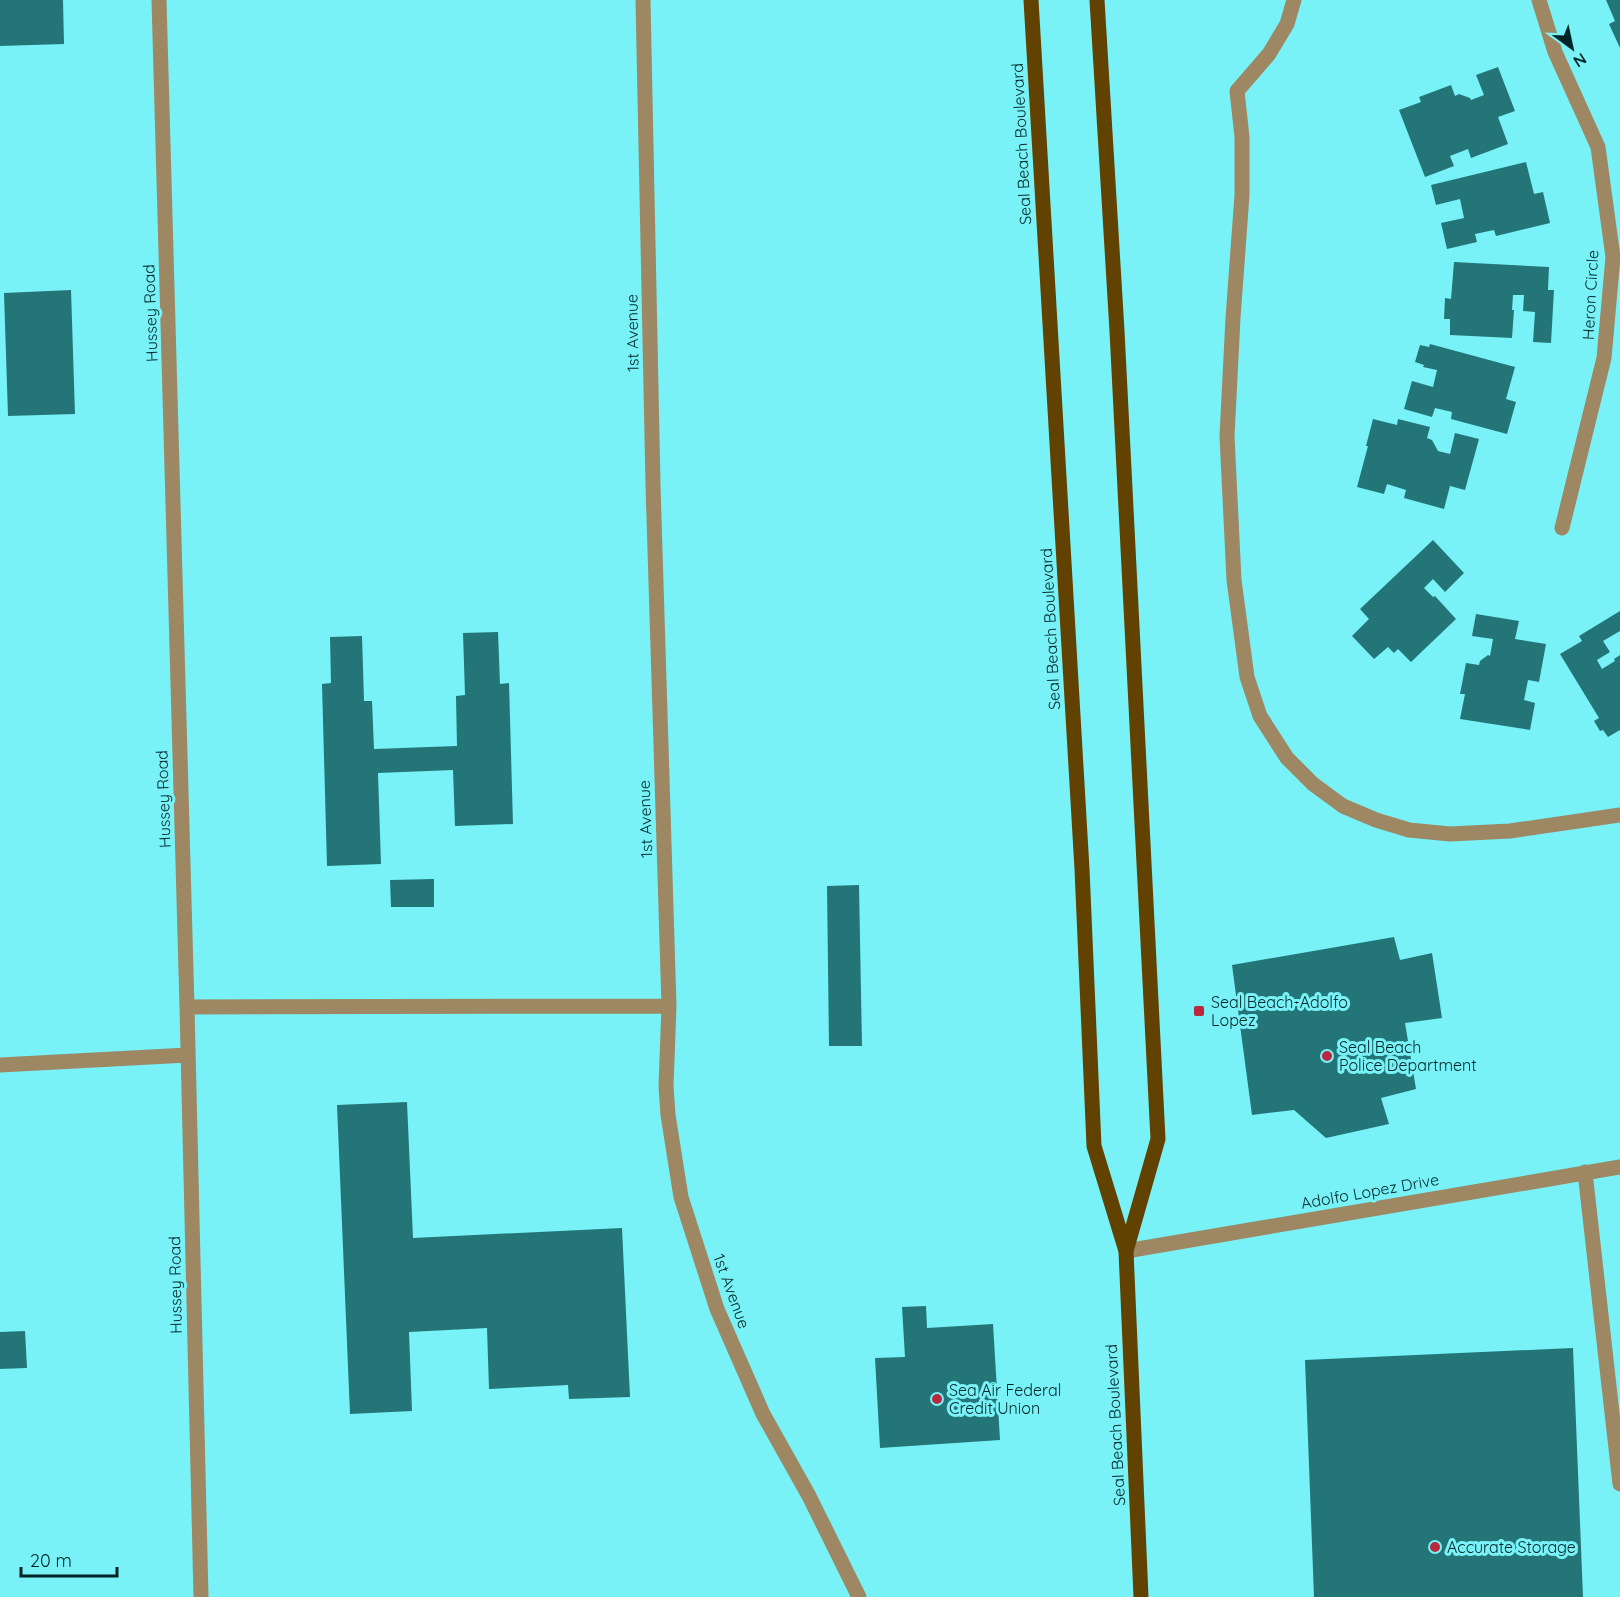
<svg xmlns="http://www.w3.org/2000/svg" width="1620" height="1597" viewBox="0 0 1620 1597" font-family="Quicksand,sans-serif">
  <rect width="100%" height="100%" fill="#78f2f7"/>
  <path fill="#247578" d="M0,0H63L64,44L0,46Z
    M1606,0H1620V48L1609,24L1615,21Z
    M1498,67L1515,111L1498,117L1508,144L1471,158L1468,149L1450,156L1454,166L1425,177L1399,110L1421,102L1419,97L1451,85L1455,96L1459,94L1470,98L1471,100L1484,95L1476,75Z
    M1526,162L1534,194L1543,192L1550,223L1496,236L1494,230L1475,234L1477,242L1447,249L1441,223L1464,218L1460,199L1436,205L1431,185Z
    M1454,262L1549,267L1548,290H1554L1551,343L1533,342L1535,312L1523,311L1524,295H1513L1512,310H1514L1512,338L1450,335V319H1444L1445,298L1451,299Z
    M71,290L75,414L8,416L4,293Z
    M1430,344L1515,367L1506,399L1516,402L1507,434L1451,419L1452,412L1435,408L1432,417L1404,409L1412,381L1433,387L1437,370L1423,367L1424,365L1415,362L1420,345L1429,347Z
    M1373,419L1397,425L1398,419L1430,427L1427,438L1432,440L1438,451L1450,454L1455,433L1479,439L1465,490L1450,486L1444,509L1404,498L1406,490L1387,484L1384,494L1357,487L1368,446H1366Z
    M1433,540L1464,573L1445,592L1433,579L1424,588L1433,597L1435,596L1456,619L1411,662L1398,649L1394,653L1388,647L1374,659L1352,636L1369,619L1360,609Z
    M1620,611V631L1603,641L1610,652L1597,660L1602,669L1615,661L1614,659L1620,655V730L1608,737L1603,730L1600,731L1594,721L1599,718L1560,654L1582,641L1579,636Z
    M1476,614L1519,621L1515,639L1546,644L1539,682L1528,680L1524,700L1535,703L1530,730L1460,719L1465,694H1460L1466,663L1479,665L1480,661L1488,655L1490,656L1493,639L1472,636Z
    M498,632L500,684L509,683L513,824L455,826L453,770L378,773L381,864L327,866L322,684L331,683L330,637L362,636L364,701H372L374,749L457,746L456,696L465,695L463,633Z
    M434,879V907H391L390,880Z
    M859,885L862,1046H829L827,886Z
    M1394,937L1400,960L1432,953L1442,1018L1405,1023L1416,1089L1381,1098L1389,1124L1326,1138L1294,1110L1252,1115L1232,965Z
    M407,1102L413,1238L622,1228L630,1397L569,1399L568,1385L489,1389L487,1328L409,1332L412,1411L350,1414L337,1105Z
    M926,1306L927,1328L993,1324L1000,1440L880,1448L875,1358L905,1357L902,1307Z
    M25,1331L27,1368L0,1369V1332Z
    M1573,1348L1583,1597H1314L1305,1360Z"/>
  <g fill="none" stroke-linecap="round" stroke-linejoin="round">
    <path stroke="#9e8763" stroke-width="15" d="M159,0L187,1007L201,1597
      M643,0L653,485L669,1006L666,1086L668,1115L681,1197L717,1309L763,1414L809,1496L859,1597
      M1294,0L1287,24L1269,54L1237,91L1242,137V195L1233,318L1227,436L1234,580L1247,677L1260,716L1287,758L1313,784L1343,806L1376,820L1409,830L1450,834L1510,831L1620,815
      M1539,0L1555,52L1598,147L1613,257L1604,358L1562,528
      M187,1007L669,1006
      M0,1065L188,1055
      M1585,1172L1620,1484
      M1126,1251L1620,1167"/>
    <path stroke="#624200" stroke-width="15" d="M1031,0L1082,869L1094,1146L1126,1251L1141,1597
      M1097,0L1117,331L1158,1139L1126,1251"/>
  </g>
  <g fill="#ba283e" stroke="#78f2f7" stroke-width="2">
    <rect x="1193" y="1005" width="12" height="12" rx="3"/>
    <circle cx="1327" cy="1056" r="6"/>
    <circle cx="937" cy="1399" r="6"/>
    <circle cx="1435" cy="1547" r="6"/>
  </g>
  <g text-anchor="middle" stroke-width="6" stroke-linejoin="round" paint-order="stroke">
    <g font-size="16" fill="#002527" stroke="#78f2f7">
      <text transform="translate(1021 144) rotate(-93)" y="6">Seal Beach Boulevard</text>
      <text transform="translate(1590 295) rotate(-87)" y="6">Heron Circle</text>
      <text transform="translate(150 313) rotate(-92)" y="6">Hussey Road</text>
      <text transform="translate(632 333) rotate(-91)" y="6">1st Avenue</text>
      <text transform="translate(1050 629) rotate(-93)" y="6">Seal Beach Boulevard</text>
      <text transform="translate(163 799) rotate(-92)" y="6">Hussey Road</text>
      <text transform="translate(645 819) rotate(-92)" y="6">1st Avenue</text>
      <text transform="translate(1370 1191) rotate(-10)" y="6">Adolfo Lopez Drive</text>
      <text transform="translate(175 1285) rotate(-91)" y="6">Hussey Road</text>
      <text transform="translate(732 1291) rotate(70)" y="6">1st Avenue</text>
      <text transform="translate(1115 1425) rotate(-93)" y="6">Seal Beach Boulevard</text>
    </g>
    <g font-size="16" fill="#002527" stroke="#78f2f7" text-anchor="start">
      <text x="1211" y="1008">Seal Beach-Adolfo<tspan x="1211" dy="18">Lopez</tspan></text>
      <text x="1339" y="1053">Seal Beach<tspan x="1339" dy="18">Police Department</tspan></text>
      <text x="949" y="1396">Sea Air Federal<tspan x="949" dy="18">Credit Union</tspan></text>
      <text x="1447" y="1553">Accurate Storage</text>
    </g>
  </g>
  <g transform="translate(1572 48) rotate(147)" stroke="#78f2f7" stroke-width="4.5" paint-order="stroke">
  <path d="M0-4.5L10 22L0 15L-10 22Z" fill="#002527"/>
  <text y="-9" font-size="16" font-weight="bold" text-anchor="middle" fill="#002527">N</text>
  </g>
  <path d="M21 1567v9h96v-9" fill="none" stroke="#002527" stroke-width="3"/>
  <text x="30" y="1567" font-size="18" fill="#002527" stroke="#78f2f7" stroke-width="4.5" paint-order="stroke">20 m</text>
</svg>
